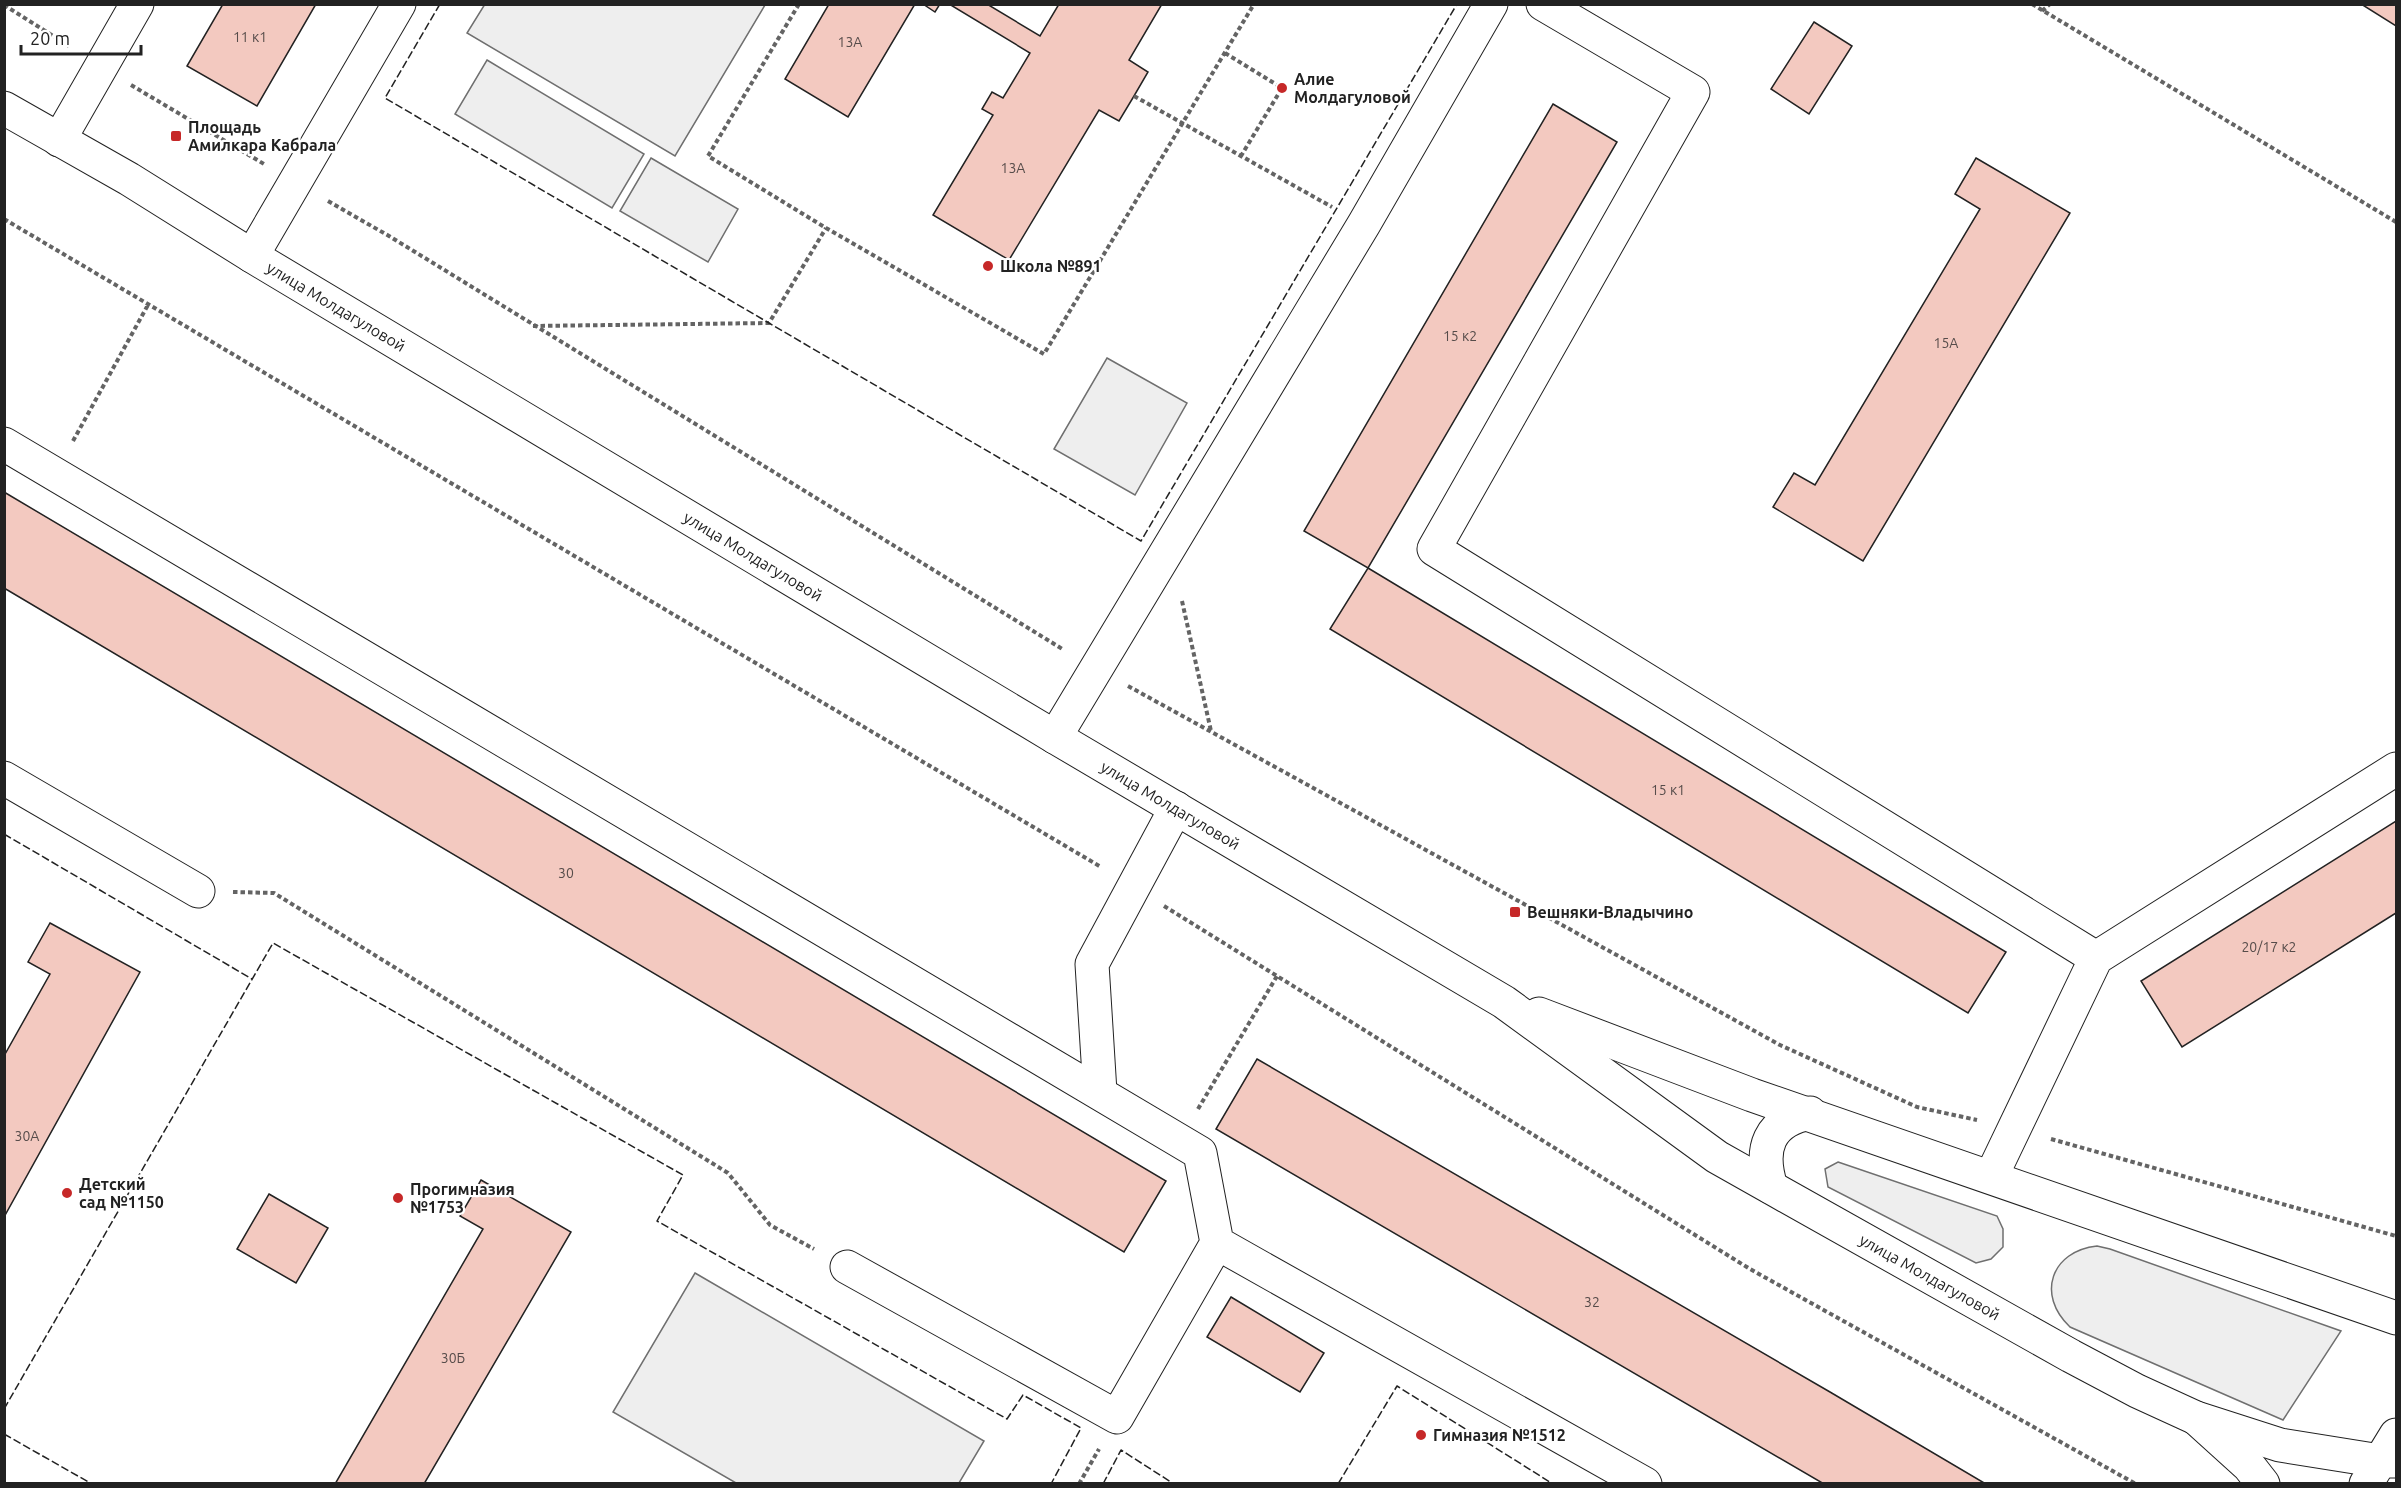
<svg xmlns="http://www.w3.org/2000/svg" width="2401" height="1488" viewBox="0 0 2401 1488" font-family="Ubuntu,sans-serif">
  <rect width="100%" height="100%" fill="#fff"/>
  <path fill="#eee" stroke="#6f6f6f" stroke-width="1.5" d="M485,4H765V5L675,156L467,33Z
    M487,60L644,154L612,208L455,114Z
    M651,158L738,209L708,262L620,211Z
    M1107,358L1187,403L1135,495L1054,449Z
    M1838,1162L1997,1216L2003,1229V1247L1991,1259L1976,1263L1828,1187L1825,1169Z
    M2097,1246L2110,1249L2341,1331L2283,1420L2070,1327C2036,1295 2051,1251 2097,1246Z
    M695,1273L984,1441L959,1483H736L613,1412Z"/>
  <path fill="#f3c9c0" stroke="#222" stroke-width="1.5" d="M223,4H316L257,106L187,66Z
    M829,4H915L848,117L785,79Z
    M923,4H940L935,12Z
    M949,4H987L1040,36L1059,4H1162L1129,60L1148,72L1134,96L1119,121L1099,110L1009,260L933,215L993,115L982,109L992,92L1003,98L1030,53Z
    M2361,4H2396V26Z
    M1814,22L1852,46L1809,114L1771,89Z
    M1553,104L1617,142L1368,568L1304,531Z
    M1976,158L2070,213L1863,561L1773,507L1794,473L1815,485L1980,209L1955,194Z
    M4,492L1166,1181L1124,1252L4,588Z
    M1368,568L2006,952L1968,1013L1330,629Z
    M2396,821V913L2182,1047L2141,981Z
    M50,923L140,972L4,1217V1056L50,974L28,962Z
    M1257,1059L1830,1392L1986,1484H1824L1216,1129Z
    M481,1180L571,1232L424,1484H335L483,1229L460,1216Z
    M269,1194L328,1228L296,1283L237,1249Z
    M1231,1297L1324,1353L1300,1392L1207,1337Z"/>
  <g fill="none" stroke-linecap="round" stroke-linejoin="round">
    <defs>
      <path id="minor" d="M1543,4L1693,92L1434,549L2096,958L1991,1177
        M59,140L137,4
        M252,256L399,4
        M4,444L1200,1153L1217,1243L1117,1417L847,1267
        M1055,737L1364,224L1491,4
        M4,778L198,891
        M2096,958L2396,769
        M1100,1092L1092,964L1176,808
        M1771,1187C1759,1149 1768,1121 1810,1113
        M1217,1243L1645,1484
        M2196,1418L2249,1466L2263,1484
        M2366,1484L2396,1435"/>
      <g id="major">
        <path id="s1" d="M4,108L129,179L252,256L1055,737L1504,1002L1717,1157L1779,1192L2071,1356L2137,1391L2196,1418L2280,1445L2380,1461H2396"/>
        <path d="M1539,1014L1752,1095L2396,1318"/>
      </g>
    </defs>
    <use href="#minor" stroke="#222" stroke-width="35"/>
    <use href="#major" stroke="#222" stroke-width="35"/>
    <path stroke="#646464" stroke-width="4" stroke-dasharray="4.5 3" stroke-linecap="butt" d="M799,4L708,156L826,228L1044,354L1254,4
      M2032,4L2396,222
      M4,5L69,46
      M2042,11L2050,4
      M1225,53L1282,88L1241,156
      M131,85L264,164
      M1134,96L1332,207
      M328,201L389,236L1064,650
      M4,219L1101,867
      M533,326L769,323L826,228
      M73,441L149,303
      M1182,601L1211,731
      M1128,686L1780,1045L1917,1107L1977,1120
      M233,892L274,893L728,1173L770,1225L814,1249
      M1164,906L1750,1269L2136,1484
      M1198,1109L1277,976
      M2051,1139L2396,1236
      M1079,1484L1099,1449"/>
    <use href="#minor" stroke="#fff" stroke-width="33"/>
    <use href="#major" stroke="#fff" stroke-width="33"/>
    <path stroke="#222" stroke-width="1.5" stroke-dasharray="8 3" stroke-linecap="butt" d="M440,4L385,98L1141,541L1457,4
      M4,834L252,979
      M4,1409L273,943L683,1175L657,1221L1007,1419L1023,1395L1081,1428L1051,1484
      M4,1434L92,1484
      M1103,1484L1121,1450L1174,1484
      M1338,1484L1397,1386L1553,1484"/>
  </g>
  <g fill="#c62828" stroke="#fff" stroke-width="2">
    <circle cx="1282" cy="88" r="6"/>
    <rect x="170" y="130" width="12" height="12" rx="3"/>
    <circle cx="988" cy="266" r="6"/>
    <rect x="1509" y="906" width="12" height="12" rx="3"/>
    <circle cx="67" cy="1193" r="6"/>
    <circle cx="398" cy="1198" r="6"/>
    <circle cx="1421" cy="1435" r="6"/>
  </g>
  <g text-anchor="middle" stroke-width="4.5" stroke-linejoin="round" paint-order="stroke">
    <g font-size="14" fill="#564c4a">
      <text x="250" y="42">11 к1</text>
      <text x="850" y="47">13А</text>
      <text x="1013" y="173">13А</text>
      <text x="1460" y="341">15 к2</text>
      <text x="1946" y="348">15А</text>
      <text x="1668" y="795">15 к1</text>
      <text x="566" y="878">30</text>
      <text x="2269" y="952">20/17 к2</text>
      <text x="27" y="1141">30А</text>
      <text x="1592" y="1307">32</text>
      <text x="453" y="1363">30Б</text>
    </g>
    <g font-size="16" font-weight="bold" fill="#222" stroke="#fff" text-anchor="start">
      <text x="1294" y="85">Алие<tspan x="1294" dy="18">Молдагуловой</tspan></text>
      <text x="188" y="133">Площадь<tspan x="188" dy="18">Амилкара Кабрала</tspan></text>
      <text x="1000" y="272">Школа №891</text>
      <text x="1527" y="918">Вешняки-Владычино</text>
      <text x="79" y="1190">Детский<tspan x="79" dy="18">сад №1150</tspan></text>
      <text x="410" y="1195">Прогимназия<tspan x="410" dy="18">№1753</tspan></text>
      <text x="1433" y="1441">Гимназия №1512</text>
    </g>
    <g font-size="16" fill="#222" stroke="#fff">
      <text dy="6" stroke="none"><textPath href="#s1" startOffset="387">улица Молдагуловой</textPath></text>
      <text dy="6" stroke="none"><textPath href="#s1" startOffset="873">улица Молдагуловой</textPath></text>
      <text dy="6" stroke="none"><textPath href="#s1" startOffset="1359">улица Молдагуловой</textPath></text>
      <text dy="6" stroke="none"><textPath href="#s1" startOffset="2254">улица Молдагуловой</textPath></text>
    </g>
  </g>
  <rect width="2401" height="1488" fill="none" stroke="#222222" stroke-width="12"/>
  <path d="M21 45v9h120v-9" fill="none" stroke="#222222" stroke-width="3"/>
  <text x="30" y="45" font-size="18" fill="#222222" stroke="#ffffff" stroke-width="4.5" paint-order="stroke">20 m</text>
</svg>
